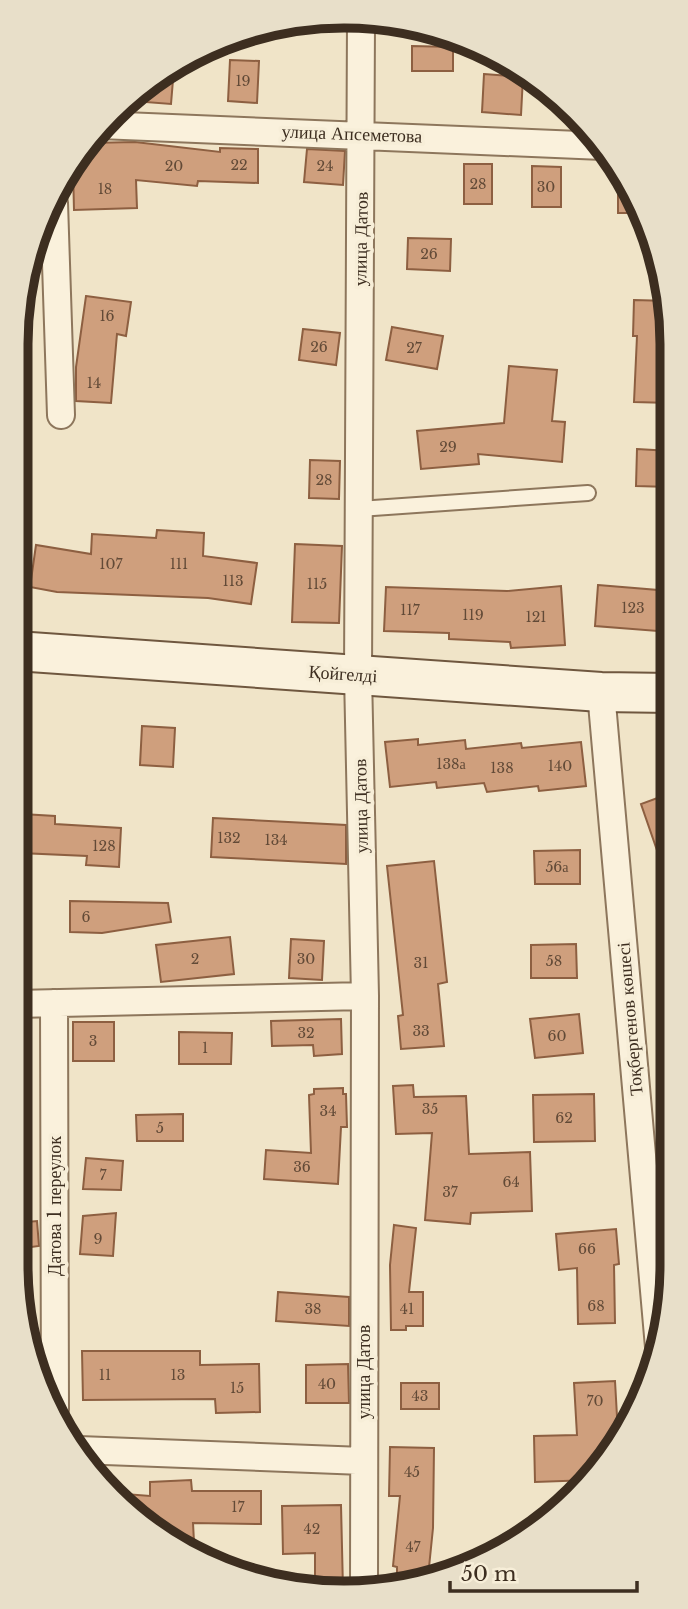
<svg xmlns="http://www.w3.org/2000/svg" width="688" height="1609" viewBox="0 0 688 1609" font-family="'Libre Baskerville',serif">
  <rect width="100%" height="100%" fill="#f0e4c8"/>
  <path fill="#cf9f7d" stroke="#8d5f41" stroke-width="2" d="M412,46L453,47V71H412Z
    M230,60L259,61L257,103L228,101Z
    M174,68L171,104L132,101Z
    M484,74L523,77L521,115L482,112Z
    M135,142L220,152V148L258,149V183L198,181L197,186L136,180L137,208L74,210L73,169L88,143Z
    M307,149L345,151L343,185L304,182Z
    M464,164H492V204H464Z
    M532,166L561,167V207H532Z
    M618,169L639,199L643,213H618Z
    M408,238L451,239L450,271L407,269Z
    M86,296L131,302L126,336L117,334L111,403L76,401V367Z
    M634,300L669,301L670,403L634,402L637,336H633Z
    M392,327L443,336L437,369L386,360Z
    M303,329L340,333L336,365L299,360Z
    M509,366L557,370L552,421L565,422L562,462L478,454L479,464L421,469L417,431L504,423Z
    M637,449L670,451V487L636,486Z
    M310,460L340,461L339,499L309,498Z
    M157,530L204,533L203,556L257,563L251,604L208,598L57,592L30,587L36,545L91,554L92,534L156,538Z
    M295,544L342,546L339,623L292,622Z
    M598,585L670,591V632L595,626Z
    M561,586L565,645L511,648L510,642L449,639V633L384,631L386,587L507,591Z
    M142,726L175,728L173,767L140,765Z
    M418,739V745L465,740L466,749L521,743L522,748L581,742L586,786L539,791L538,786L487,792L484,783L437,788L436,782L390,787L385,742Z
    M671,793V881L668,882L641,804Z
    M22,814L55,816V824L121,828L119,867L86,865L87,856L20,853Z
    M213,818L346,825V864L211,857Z
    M580,850V884H535L534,851Z
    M434,861L447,982L438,984L444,1046L401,1049L398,1016L403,1015L387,866Z
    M70,901L168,903L171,922L102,933L70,932Z
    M230,937L234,974L161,982L156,945Z
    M291,939L324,941L322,980L289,978Z
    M576,944L577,978H531V945Z
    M579,1014L583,1053L535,1058L530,1019Z
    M341,1019L342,1054L314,1056L313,1045L272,1046L271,1021Z
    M73,1022H114V1061H73Z
    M179,1032L232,1033L231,1064H179Z
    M413,1085L414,1097L466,1096L469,1154L530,1152L532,1211L471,1213L470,1224L425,1220L432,1133L396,1134L393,1086Z
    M343,1088V1094H346L347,1127H341L338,1184L264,1179L266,1150L311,1153L309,1095L314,1094V1089Z
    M594,1094L595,1141L534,1142L533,1095Z
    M183,1114V1141H137L136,1115Z
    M86,1158L123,1161L121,1190L83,1189Z
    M116,1213L113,1256L80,1254L83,1216Z
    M37,1221L39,1246L16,1249V1223Z
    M394,1225L416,1228L409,1292H423V1326H406V1330H391L390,1265Z
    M616,1229L619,1264L614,1265L615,1323L578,1324L577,1268L559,1270L556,1234Z
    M278,1292L349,1297V1326L276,1321Z
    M82,1351H200V1365L259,1364L260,1412L216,1413L215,1399L83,1400Z
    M348,1364L349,1403H306V1365Z
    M615,1381L618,1434L591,1480L535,1482L534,1436L577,1435L574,1383Z
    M401,1383H439V1409H401Z
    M390,1447L434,1448L433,1528L428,1577L397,1587V1567L393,1566L400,1496H389Z
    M191,1480L192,1491H261V1524L193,1523L194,1542H171L112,1493L150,1496V1482Z
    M341,1505L343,1589L315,1588V1553L283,1554L282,1506Z"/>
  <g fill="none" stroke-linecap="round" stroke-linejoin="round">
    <defs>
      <path id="lane" d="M359,509L588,493"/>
      <path id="street" d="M361,21L358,675L365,996L364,1590
        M100,125L603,146
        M54,203L61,415
        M601,692L659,1347
        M54,1003L55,1409
        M16,1004L365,996
        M79,1450L363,1461"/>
      <path id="secondary" d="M16,651L601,692L671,693"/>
    </defs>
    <use href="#lane" stroke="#8d765c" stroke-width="18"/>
    <use href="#street" stroke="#8d765c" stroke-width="30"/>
    <use href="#secondary" stroke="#6f573f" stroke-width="42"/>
    <use href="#lane" stroke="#faf1dc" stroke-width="14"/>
    <use href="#street" stroke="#faf1dc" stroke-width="26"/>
    <use href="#secondary" stroke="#faf1dc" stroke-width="38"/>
  </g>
  <g text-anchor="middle" stroke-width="7" stroke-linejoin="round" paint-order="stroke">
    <g font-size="14" fill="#624a37">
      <text x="243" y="86">19</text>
      <text x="239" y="170">22</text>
      <text x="174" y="171">20</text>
      <text x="325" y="171">24</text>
      <text x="478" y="189">28</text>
      <text x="546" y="192">30</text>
      <text x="105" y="194">18</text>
      <text x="429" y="259">26</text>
      <text x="107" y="321">16</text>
      <text x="319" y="352">26</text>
      <text x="414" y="353">27</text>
      <text x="94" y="388">14</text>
      <text x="448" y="452">29</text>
      <text x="324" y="485">28</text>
      <text x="111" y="569">107</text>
      <text x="179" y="569">111</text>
      <text x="233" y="586">113</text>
      <text x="317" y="589">115</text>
      <text x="633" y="613">123</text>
      <text x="410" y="615">117</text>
      <text x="473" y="620">119</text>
      <text x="536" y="622">121</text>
      <text x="451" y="769">138а</text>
      <text x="560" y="771">140</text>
      <text x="502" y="773">138</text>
      <text x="229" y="843">132</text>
      <text x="276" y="845">134</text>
      <text x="104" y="851">128</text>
      <text x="557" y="872">56а</text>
      <text x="86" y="922">6</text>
      <text x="195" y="964">2</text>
      <text x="306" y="964">30</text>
      <text x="554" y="966">58</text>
      <text x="421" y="968">31</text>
      <text x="421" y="1036">33</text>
      <text x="306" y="1038">32</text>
      <text x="557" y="1041">60</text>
      <text x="93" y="1046">3</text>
      <text x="205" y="1053">1</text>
      <text x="430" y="1114">35</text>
      <text x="328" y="1116">34</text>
      <text x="564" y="1123">62</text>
      <text x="160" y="1133">5</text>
      <text x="302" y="1172">36</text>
      <text x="103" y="1180">7</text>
      <text x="511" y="1187">64</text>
      <text x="450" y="1197">37</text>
      <text x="98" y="1244">9</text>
      <text x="587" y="1254">66</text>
      <text x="596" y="1311">68</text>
      <text x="313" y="1314">38</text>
      <text x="407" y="1314">41</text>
      <text x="105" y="1380">11</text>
      <text x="178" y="1380">13</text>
      <text x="327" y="1389">40</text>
      <text x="237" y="1393">15</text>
      <text x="420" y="1401">43</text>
      <text x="595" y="1406">70</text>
      <text x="412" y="1477">45</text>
      <text x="238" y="1512">17</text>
      <text x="312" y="1534">42</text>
      <text x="413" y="1552">47</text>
    </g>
    <g font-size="18" fill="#3d2e20" stroke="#f7eed8">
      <text transform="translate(352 134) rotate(2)" y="6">улица Апсеметова</text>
      <text transform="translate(361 239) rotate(-89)" y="6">улица Датов</text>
      <text transform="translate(343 674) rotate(4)" y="6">Қойгелді</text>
      <text transform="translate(361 806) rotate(-91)" y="6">улица Датов</text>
      <text transform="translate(630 1019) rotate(-95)" y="6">Тоқбергенов көшесі</text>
      <text transform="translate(55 1206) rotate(-90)" y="6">Датова 1 переулок</text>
      <text transform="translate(364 1372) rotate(-90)" y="6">улица Датов</text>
    </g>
  </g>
  <path d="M0 0H688V1609H0ZM344 28H344A316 316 0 0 1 660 344V1265A316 316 0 0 1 344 1581H344A316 316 0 0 1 28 1265V344A316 316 0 0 1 344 28Z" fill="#e8dfc9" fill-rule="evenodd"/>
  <path fill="none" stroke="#3d2e20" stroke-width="9" d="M344 28H344A316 316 0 0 1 660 344V1265A316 316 0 0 1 344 1581H344A316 316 0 0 1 28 1265V344A316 316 0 0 1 344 28Z"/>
  <path d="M450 1581v10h187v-10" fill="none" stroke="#3d2e20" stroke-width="3.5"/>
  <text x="461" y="1581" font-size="21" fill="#3d2e20" stroke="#f7eed8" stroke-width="5" paint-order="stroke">50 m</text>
</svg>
